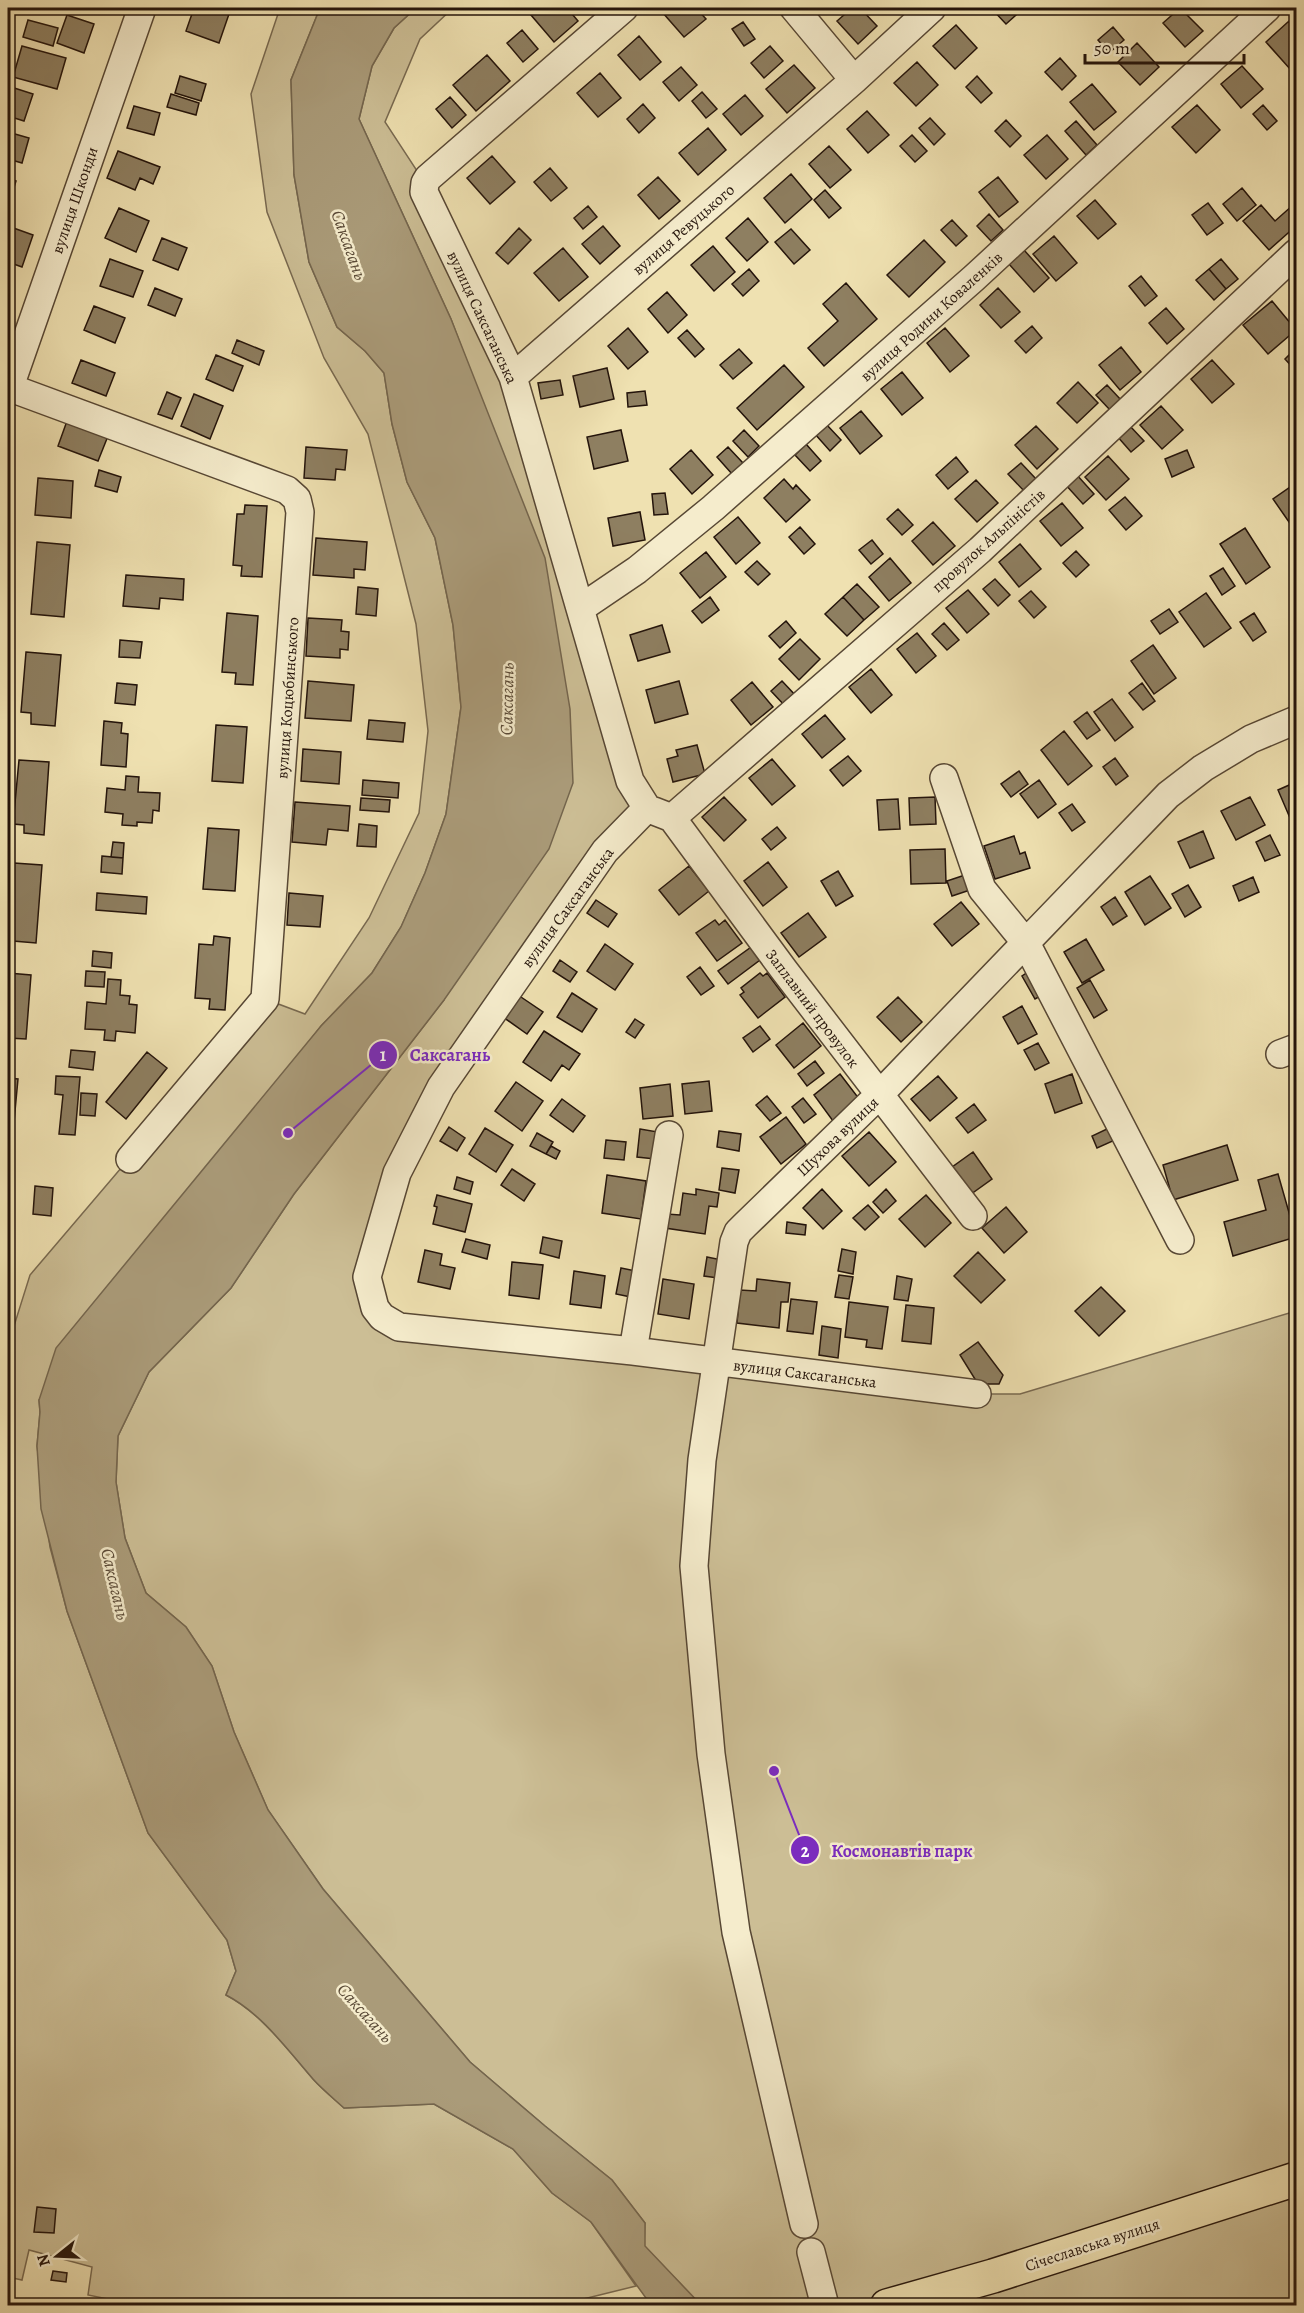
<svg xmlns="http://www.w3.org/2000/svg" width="1304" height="2313" viewBox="0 0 1304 2313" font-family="Alegreya,serif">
  <rect width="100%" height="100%" fill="#efe1b1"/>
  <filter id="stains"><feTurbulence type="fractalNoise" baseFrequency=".00333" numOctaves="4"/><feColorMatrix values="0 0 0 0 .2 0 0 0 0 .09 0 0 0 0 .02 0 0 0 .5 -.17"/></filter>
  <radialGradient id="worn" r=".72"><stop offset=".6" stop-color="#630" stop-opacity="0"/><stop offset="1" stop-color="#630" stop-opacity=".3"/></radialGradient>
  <path fill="#ccbe95" stroke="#786950" stroke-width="1.5" d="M280,8H320L291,80L294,175L309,262L337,327L365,351L384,373L392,424L407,482L435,538L453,625L461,707L446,814L425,873L401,927L372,973L321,1026L39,1400L40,1412L37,1446L50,1547L67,1611L148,1833L227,1940L236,1971L226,1995C261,2013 287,2049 313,2079C322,2089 333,2098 344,2108L434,2104L513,2149L552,2193L591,2222L636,2286L555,2306H142L88,2295L92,2267L29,2250L22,2280L8,2277V1345L30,1275L265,999L305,1014L369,918L419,813L428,731L416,624L368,434L324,358L267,212L251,94Z
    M416,8H453L420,39L385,122L425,183L513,377L647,808L441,1087L367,1277L382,1317L977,1394H1020L1296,1311V2305H701L644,2246L645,2223L612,2180L545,2126L470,2062L323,1889L268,1810L234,1732L212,1666L186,1627L146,1593L125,1538L116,1482L118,1436L149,1372L231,1288L294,1194L444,1000L493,431L451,319L359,119L372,66L394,28Z"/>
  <path fill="#aa9b79" stroke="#74654d" stroke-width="1.5" d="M320,8H416L394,28L372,66L359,119L451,319L545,558L570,709L573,783L549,849L444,1000L294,1194L231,1288L149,1372L118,1436L116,1482L125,1538L146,1593L186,1627L212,1666L234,1732L268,1810L323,1889L470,2062L545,2126L612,2180L645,2223V2246L701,2305H651L591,2222L552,2193L513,2149L434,2104L344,2108C333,2098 322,2089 313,2079C287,2049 261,2013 226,1995L236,1971L227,1940L148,1833L67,1611L41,1509L37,1446L40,1412L39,1400L56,1348L321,1026L372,973L401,927L425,873L446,814L461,707L453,625L435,538L407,482L392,424L384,373L365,351L337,327L309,262L294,175L291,80Z"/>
  <path fill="#8e7f61" stroke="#24140b" stroke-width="1.5" d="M194,8H210L229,14L219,43L186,31Z
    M540,8H567L578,21L554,42L531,15Z
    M669,8H696L706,19L684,37L663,13Z
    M852,8H860L877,26L858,44L837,21Z
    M991,8H1024L1006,24Z
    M1180,8L1203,31L1185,47L1163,23Z
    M67,15L94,24L84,53L57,43Z
    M28,20L58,28L53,46L23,37Z
    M1289,21L1296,30V63L1290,69L1266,42Z
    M743,22L755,39L744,46L732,29Z
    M956,25L977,48L955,69L933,46Z
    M1113,27L1124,40L1109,53L1098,40Z
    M522,30L538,49L523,62L507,43Z
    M639,36L661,62L640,80L618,55Z
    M1137,43L1159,67L1140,85L1118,62Z
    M22,46L66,58L57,89L13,77Z
    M770,46L783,61L764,78L751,63Z
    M487,55L510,81L476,111L453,85Z
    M1060,58L1076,76L1062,90L1045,72Z
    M917,62L938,85L916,106L894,83Z
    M794,65L815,88L787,113L766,89Z
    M1242,66L1263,89L1241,108L1221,84Z
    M681,67L697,85L679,101L663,82Z
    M600,73L621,98L598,117L577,93Z
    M180,76L206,84L201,101L175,93Z
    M977,76L992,93L981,103L966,87Z
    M1092,84L1116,112L1094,130L1070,102Z
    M8,86L33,94L24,121L8,116Z
    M702,92L717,109L706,118L692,101Z
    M171,94L199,103L196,115L167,107Z
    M745,95L763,116L741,135L723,114Z
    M450,97L466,115L452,128L436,109Z
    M643,104L655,118L639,133L627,119Z
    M1197,105L1220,130L1196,153L1172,127Z
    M1263,105L1277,121L1267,130L1253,114Z
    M134,106L160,113L154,135L127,128Z
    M867,111L889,135L868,153L847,129Z
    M930,118L945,134L934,145L919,128Z
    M1006,120L1021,136L1010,147L995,131Z
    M1076,121L1097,145L1086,155L1065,131Z
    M708,128L726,150L698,175L679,153Z
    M8,132L29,138L22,163L8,159Z
    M912,135L927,151L915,162L900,146Z
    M1047,135L1068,159L1046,179L1024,155Z
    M829,146L851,170L830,188L809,164Z
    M118,151L160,167L153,184L140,178L135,190L107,178Z
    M492,156L515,182L490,204L467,178Z
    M550,168L567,188L551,201L534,182Z
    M791,174L812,199L785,223L764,198Z
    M658,177L680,201L659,219L638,195Z
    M998,177L1018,202L999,217L979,192Z
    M8,178L16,181L8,207Z
    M1242,188L1256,205L1237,221L1223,204Z
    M825,190L841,208L829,218L814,200Z
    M1095,200L1116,224L1098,239L1077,216Z
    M1208,203L1223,223L1207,235L1192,215Z
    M1261,205L1275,221L1293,205L1296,209V226L1269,250L1243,221Z
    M588,206L597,217L583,229L574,218Z
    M119,208L149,221L136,252L105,238Z
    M989,214L1003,230L991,241L977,226Z
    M748,218L768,242L747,261L726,238Z
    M952,220L967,236L956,246L941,230Z
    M8,226L33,235L22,267L8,262Z
    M603,226L620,246L600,264L582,244Z
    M519,228L531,240L508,264L496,253Z
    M791,229L810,250L794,264L775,242Z
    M1054,236L1077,263L1056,281L1033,254Z
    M162,238L187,248L178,270L153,260Z
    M924,240L945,262L909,297L887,275Z
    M713,246L735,272L714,291L691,265Z
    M563,248L588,277L559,301L534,273Z
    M1024,250L1049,278L1034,292L1009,264Z
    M110,259L143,271L133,297L100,286Z
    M1221,259L1238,279L1226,289L1209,269Z
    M749,269L759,281L743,296L732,284Z
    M1209,269L1226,289L1214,300L1196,280Z
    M1141,276L1157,296L1145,306L1129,286Z
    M846,283L877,319L824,366L808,348L838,321L823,304Z
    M155,288L182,299L175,316L148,305Z
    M998,288L1020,312L1001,328L980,305Z
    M667,292L687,315L668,333L648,309Z
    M1272,301L1296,330L1268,354L1243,325Z
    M94,306L125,318L115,343L84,330Z
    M1166,308L1184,329L1167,344L1149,323Z
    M1032,326L1042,338L1026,353L1015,341Z
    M628,328L648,352L628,369L608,346Z
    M945,328L969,356L950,372L927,343Z
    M687,330L704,349L695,357L678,338Z
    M237,340L264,351L259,365L232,353Z
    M1121,347L1141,372L1120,390L1099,365Z
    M1296,348V367L1294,369L1285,359Z
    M739,349L752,363L733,379L720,365Z
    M216,355L243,366L233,391L206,379Z
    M81,360L115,373L106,396L72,383Z
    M1212,360L1234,384L1212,403L1191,379Z
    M784,365L804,387L757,430L737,408Z
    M607,368L614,399L580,407L573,376Z
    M902,372L923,398L902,415L881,389Z
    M560,380L563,395L541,399L538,383Z
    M1078,382L1098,403L1077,423L1057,403Z
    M1107,385L1121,400L1110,410L1096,395Z
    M645,391L647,405L628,407L627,393Z
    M167,392L181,398L172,419L158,414Z
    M194,394L223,406L210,439L181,426Z
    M1161,406L1183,430L1162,449L1140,425Z
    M861,411L882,436L860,454L840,428Z
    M67,421L108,436L98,461L58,446Z
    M826,424L841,440L830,451L815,434Z
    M1129,425L1144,441L1131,452L1117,436Z
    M1036,426L1058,449L1037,469L1015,445Z
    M621,430L628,461L594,469L587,437Z
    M744,430L759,446L748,457L733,441Z
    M806,444L821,461L810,471L795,455Z
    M306,447L347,450L345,470L336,469L335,480L304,478Z
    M728,447L743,463L732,474L717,457Z
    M691,450L713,475L692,494L670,469Z
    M1187,450L1194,467L1172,477L1165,459Z
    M1108,456L1129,479L1106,500L1085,477Z
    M956,457L968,472L948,489L936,475Z
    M1021,463L1037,480L1025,492L1008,474Z
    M99,470L121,477L117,492L95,486Z
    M1076,474L1094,494L1083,504L1065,484Z
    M38,478L73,481L71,518L35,515Z
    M784,479L793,489L796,485L810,500L786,522L764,498Z
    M976,480L998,503L977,522L955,499Z
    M1296,483V532L1273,499Z
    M665,493L668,514L654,515L652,494Z
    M1125,497L1142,516L1126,530L1109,510Z
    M1062,503L1083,528L1061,546L1040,521Z
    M245,505L267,506L262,577L241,576L242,566L233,565L237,514H244Z
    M898,509L913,525L902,535L887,519Z
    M640,512L645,540L613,546L608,518Z
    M738,517L760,543L736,564L714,537Z
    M933,522L955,546L933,565L912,541Z
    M800,527L815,544L804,554L789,537Z
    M1245,528L1270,567L1246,584L1220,544Z
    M316,538L367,542L365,570L354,569V578L313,575Z
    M872,540L883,554L871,564L859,550Z
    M37,542L70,545L64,617L31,614Z
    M1020,544L1041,569L1019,587L999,562Z
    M1076,551L1089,565L1076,577L1063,563Z
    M706,552L726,577L700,598L680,573Z
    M890,558L911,583L889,601L869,577Z
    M757,561L770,574L758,585L745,572Z
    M1223,568L1235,586L1222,595L1210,576Z
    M126,575L184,579L183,600L160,598L159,609L123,606Z
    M995,579L1010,595L998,606L983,589Z
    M857,584L879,607L864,620L843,597Z
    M358,587L378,589L376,616L356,614Z
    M968,590L989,614L967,633L946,608Z
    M1031,591L1046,607L1034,618L1019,601Z
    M1206,593L1231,628L1204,647L1179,612Z
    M710,597L719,610L702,623L692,611Z
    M843,597L864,620L847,636L825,614Z
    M1169,609L1178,622L1160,634L1151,621Z
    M227,613L258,616L253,685L235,684L236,673L222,672Z
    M1254,613L1266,632L1253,641L1240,622Z
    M308,618L342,620L341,631L349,632L348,650L340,649V658L306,656Z
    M786,621L796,633L780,648L769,636Z
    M944,623L959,640L947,650L932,634Z
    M662,625L670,652L638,661L630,635Z
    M917,633L936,656L916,673L897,649Z
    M800,639L820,659L799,680L779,659Z
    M120,640L142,642L140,658L119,657Z
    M1153,645L1176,678L1154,694L1131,661Z
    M26,652L61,655L55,726L31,724V713L21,712Z
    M871,669L892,695L871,713L849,687Z
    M308,681L354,685L351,721L305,718Z
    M679,681L688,714L655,723L646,690Z
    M782,681L797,697L786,707L771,691Z
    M752,682L773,707L751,725L731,700Z
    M117,683L137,685L135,705L115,703Z
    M1142,683L1155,701L1143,710L1129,693Z
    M1112,699L1133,727L1115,741L1094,712Z
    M1087,712L1100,730L1087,739L1074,722Z
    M825,715L845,739L822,758L802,734Z
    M369,720L405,723L403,742L367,739Z
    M104,721L122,723L121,733L128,734L126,767L101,765Z
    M216,725L247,727L243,783L212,781Z
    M1064,731L1092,766L1068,785L1041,750Z
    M697,745L705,774L673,782L667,759L678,756L676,750Z
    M303,749L341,752L339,784L301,781Z
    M848,756L861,771L843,786L830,770Z
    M1115,758L1128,776L1116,785L1103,767Z
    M772,759L795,786L772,805L749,778Z
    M19,760L49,762L44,835L24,833V825L13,824Z
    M1019,771L1028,784L1011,797L1001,784Z
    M126,776L139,777L138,792L160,793L159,811L153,810L152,823L137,822V826L122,825L123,814L105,812L107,788L125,790Z
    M363,780L399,783L398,798L362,795Z
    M1039,780L1056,804L1038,818L1020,794Z
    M1296,782V832L1278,790Z
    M724,797L746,820L724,841L702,817Z
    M935,797L936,824L910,825L909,798Z
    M1250,797L1265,825L1236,840L1221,811Z
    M361,798L390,800L389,812L360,810Z
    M898,799L900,829L879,830L877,800Z
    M295,802L350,806L348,831L328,829L326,845L292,842Z
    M1072,804L1085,822L1072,831L1059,813Z
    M359,824L377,826L376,847L357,846Z
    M777,827L786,838L771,850L762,839Z
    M208,828L239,830L235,891L203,889Z
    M1203,831L1214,858L1190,868L1178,842Z
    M1270,835L1280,855L1265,861L1256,842Z
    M1014,836L1020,854L1025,852L1030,868L995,879L984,846Z
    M113,842L124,843L123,858L111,857Z
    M945,849L946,883L911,884L910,850Z
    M102,856L123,858L122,874L101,872Z
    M768,862L787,887L763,906L744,881Z
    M14,863L42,865L36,943L13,941V931H8V870H13Z
    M689,866L709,891L679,915L659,890Z
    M838,871L853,896L836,906L821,881Z
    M968,874L973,889L952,896L947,881Z
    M1150,876L1171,908L1145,925L1125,892Z
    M1253,877L1259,892L1239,901L1233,886Z
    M1188,885L1201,907L1185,917L1172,894Z
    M97,893L147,897L146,914L96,910Z
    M289,893L323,896L320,927L287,925Z
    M1115,897L1127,916L1113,925L1101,907Z
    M596,900L617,914L608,927L587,913Z
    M961,902L979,924L952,946L934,924Z
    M808,913L826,937L799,957L781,933Z
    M715,920L719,925L725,920L742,943L717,961L696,933Z
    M214,936L230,938L225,1010L209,1009L210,999L195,998L199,944L213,945Z
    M1086,939L1104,970L1082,983L1064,952Z
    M605,944L633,964L615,990L587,971Z
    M754,945L764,957L728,984L718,971Z
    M93,951L112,953L111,968L92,966Z
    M560,960L577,972L570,982L553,971Z
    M700,967L714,986L701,995L687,977Z
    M1034,968L1048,992L1035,999L1022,976Z
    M86,971L105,972L104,987L85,986Z
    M8,973L31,975L26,1039L8,1038Z
    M760,973L763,976L767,973L785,997L758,1018L740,995L744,992L741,988Z
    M108,979L121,980L120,995L130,996L129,1004L137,1005L135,1033L116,1031L115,1041L104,1040L105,1030L85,1029L87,1002L106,1004Z
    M1090,980L1107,1010L1094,1018L1077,988Z
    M572,993L597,1009L582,1032L557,1017Z
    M518,995L543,1012L527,1034L503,1017Z
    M898,997L922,1022L901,1042L877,1017Z
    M1022,1006L1037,1034L1018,1044L1003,1017Z
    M635,1019L644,1025L635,1038L626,1032Z
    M803,1023L821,1046L794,1068L776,1045Z
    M760,1026L770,1039L753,1052L743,1038Z
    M544,1031L580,1054L569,1070L562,1065L551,1081L523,1062Z
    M1038,1043L1049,1063L1035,1070L1024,1050Z
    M71,1050L95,1052L93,1070L69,1067Z
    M147,1052L167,1068L126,1119L106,1102Z
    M815,1061L824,1073L807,1086L798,1074Z
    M840,1074L860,1100L833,1121L814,1095Z
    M1072,1074L1082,1103L1055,1113L1045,1084Z
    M56,1076L80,1077L75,1135L59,1134L63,1095L55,1094Z
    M938,1076L957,1098L930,1121L911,1099Z
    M8,1078L18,1079L12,1143H8Z
    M709,1081L712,1111L685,1114L682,1084Z
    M516,1082L543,1101L522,1131L495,1111Z
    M670,1084L673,1116L643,1119L640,1088Z
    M81,1093L97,1094L95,1116L80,1115Z
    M767,1096L781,1113L770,1121L756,1105Z
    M803,1098L816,1114L804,1123L792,1107Z
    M562,1099L585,1116L573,1132L550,1115Z
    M974,1104L986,1120L968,1133L956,1118Z
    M786,1117L806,1144L781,1164L760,1137Z
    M449,1127L465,1138L457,1151L440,1141Z
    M485,1128L513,1145L496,1172L469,1154Z
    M1109,1128L1115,1140L1097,1148L1092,1136Z
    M640,1129L658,1132L655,1159L637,1157Z
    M719,1131L741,1134L739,1151L717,1147Z
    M869,1132L896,1162L869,1186L842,1156Z
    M537,1133L553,1142L546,1154L530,1146Z
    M606,1140L626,1142L624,1160L604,1158Z
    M1227,1145L1238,1180L1173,1200L1163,1165Z
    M551,1146L560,1151L556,1159L546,1154Z
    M973,1152L992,1179L967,1197L948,1170Z
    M722,1168L739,1170L735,1193L719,1190Z
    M512,1169L535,1184L524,1201L501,1185Z
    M1278,1174L1296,1237L1233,1256L1224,1222L1266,1210L1258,1180Z
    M607,1175L646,1181L641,1219L602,1213Z
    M457,1177L473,1182L470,1194L454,1189Z
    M35,1186L53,1188L51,1216L33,1214Z
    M696,1189L719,1193L717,1207L709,1206L705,1234L665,1228L667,1214L680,1215L683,1193L696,1195Z
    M822,1189L842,1211L823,1229L803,1208Z
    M886,1189L896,1201L883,1213L873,1202Z
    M437,1195L472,1204L465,1232L433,1224L437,1207L434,1206Z
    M926,1195L951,1223L925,1247L899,1219Z
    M868,1205L879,1217L865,1230L853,1218Z
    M1006,1207L1027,1232L1004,1253L982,1228Z
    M787,1222L806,1225L805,1235L786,1233Z
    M543,1237L562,1241L559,1258L540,1253Z
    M466,1239L490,1245L487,1259L462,1252Z
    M842,1249L856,1252L853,1274L838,1271Z
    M425,1250L442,1254L440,1265L455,1268L450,1289L418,1282Z
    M978,1252L1005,1280L981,1303L954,1276Z
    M707,1257L722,1260L718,1278L704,1276Z
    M512,1262L543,1265L539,1299L509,1295Z
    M621,1268L636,1271L631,1297L616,1294Z
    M574,1271L605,1276L601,1308L570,1304Z
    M839,1275L853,1277L849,1299L835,1297Z
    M897,1276L912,1279L908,1301L894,1299Z
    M663,1279L694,1284L689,1319L658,1314Z
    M757,1279L790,1283L788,1302H781L779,1328L737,1323L740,1290L756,1291Z
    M1101,1287L1125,1311L1099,1336L1075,1311Z
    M791,1299L817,1302L813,1334L787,1331Z
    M849,1302L888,1307L882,1349L866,1347L867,1340L845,1337Z
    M906,1305L934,1308L931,1344L902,1341Z
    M822,1326L841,1329L838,1358L819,1355Z
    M978,1342L1003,1375L999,1384H978L960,1355Z
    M37,2207L56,2209L54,2233L34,2232Z
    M53,2271L67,2273L66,2282L51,2280Z"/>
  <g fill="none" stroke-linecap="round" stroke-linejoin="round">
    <defs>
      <path id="minor" d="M624,8L428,178L425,183L424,192L513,377L630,781L647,808L605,851L441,1087L397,1173L367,1277L375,1308L382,1317L399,1327L633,1351L977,1394
        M794,8L854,80
        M513,377L854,80L932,8
        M8,387L287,490L297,499L300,512L265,999L130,1159
        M8,392L142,8
        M581,608L637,570L713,508L974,278L1267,8
        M944,778L982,889L1026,943L1180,1240
        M654,811L672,818L784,970L973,1216
        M672,818L980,550L1296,253
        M1280,1054L1296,1048
        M633,1351L669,1135
        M804,2224L736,1932L711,1754L694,1566L702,1460L734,1242L738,1232L745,1225L880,1094L1168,795L1203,768L1251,739L1296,720
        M811,2252L825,2306"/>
      <path id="major" d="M887,2306L993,2276L1296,2179"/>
    </defs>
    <use href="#minor" stroke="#574734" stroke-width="30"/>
    <use href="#major" stroke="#24140b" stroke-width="36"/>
    <use href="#minor" stroke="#f5eccc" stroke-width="27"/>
    <use href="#major" stroke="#efe1b1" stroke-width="33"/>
  </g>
  <g text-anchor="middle" stroke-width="5" stroke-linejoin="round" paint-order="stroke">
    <g font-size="16" fill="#24140b" stroke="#f5eccc">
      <text transform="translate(74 200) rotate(-71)" y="6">вулиця Шконди</text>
      <text transform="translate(683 229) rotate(-41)" y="6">вулиця Ревуцького</text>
      <text transform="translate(931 316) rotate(-42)" y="6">вулиця Родини Коваленків</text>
      <text transform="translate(483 317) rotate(65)" y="6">вулиця Саксаганська</text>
      <text transform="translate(988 540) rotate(-42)" y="6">провулок Альпіністів</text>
      <text transform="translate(287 698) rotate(-86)" y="6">вулиця Коцюбинського</text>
      <text transform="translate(567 907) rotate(-54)" y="6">вулиця Саксаганська</text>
      <text transform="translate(813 1008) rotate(53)" y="6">Заплавний провулок</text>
      <text transform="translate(837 1136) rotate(-44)" y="6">Шухова вулиця</text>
      <text transform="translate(805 1373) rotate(7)" y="6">вулиця Саксаганська</text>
      <text transform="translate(1092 2244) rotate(-18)" y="6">Січеславська вулиця</text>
    </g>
    <g font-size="18" font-style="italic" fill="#5a4a37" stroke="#f5eccc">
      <text transform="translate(349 245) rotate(70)" y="6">Саксагань</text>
      <text transform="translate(507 699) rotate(-89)" y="6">Саксагань</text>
      <text transform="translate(115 1584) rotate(77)" y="6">Саксагань</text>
      <text transform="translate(365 2013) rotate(48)" y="6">Саксагань</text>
    </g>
  </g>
  <path fill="none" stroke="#7b2cbf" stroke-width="2" d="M288 1133L383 1055M774 1771L805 1850"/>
  <g fill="#7b2cbf" stroke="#f5eccc" stroke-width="2">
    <circle cx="288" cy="1133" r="6"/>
    <circle cx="774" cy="1771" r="6"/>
    <circle cx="383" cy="1055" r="15"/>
    <circle cx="805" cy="1850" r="15"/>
  </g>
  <g font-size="18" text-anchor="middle" font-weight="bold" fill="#fff">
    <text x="383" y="1061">1</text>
    <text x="805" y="1857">2</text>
  </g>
  <g font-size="18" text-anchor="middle" font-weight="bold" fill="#7b2cbf" stroke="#f5eccc" stroke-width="5" stroke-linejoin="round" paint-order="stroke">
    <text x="450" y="1061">Саксагань</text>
    <text x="902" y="1857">Космонавтів парк</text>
  </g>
  <rect width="1304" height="2313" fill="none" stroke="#efe1b1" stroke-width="30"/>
  <rect x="9" y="9" width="1286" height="2295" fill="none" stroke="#24140b" stroke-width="3"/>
  <rect x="15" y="15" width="1274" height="2283" fill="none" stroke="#24140b" stroke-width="1.5"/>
  <g transform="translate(57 2256) rotate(252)" stroke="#f5eccc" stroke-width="4.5" paint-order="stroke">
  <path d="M0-4.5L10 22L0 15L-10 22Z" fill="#24140b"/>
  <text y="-9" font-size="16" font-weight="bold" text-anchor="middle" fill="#24140b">N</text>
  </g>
  <path d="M1085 54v9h159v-9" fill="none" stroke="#24140b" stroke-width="3"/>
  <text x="1094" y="54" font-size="18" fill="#24140b" stroke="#f5eccc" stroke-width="4.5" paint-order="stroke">50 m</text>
  <rect width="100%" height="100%" filter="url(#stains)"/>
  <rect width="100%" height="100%" fill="url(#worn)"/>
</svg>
